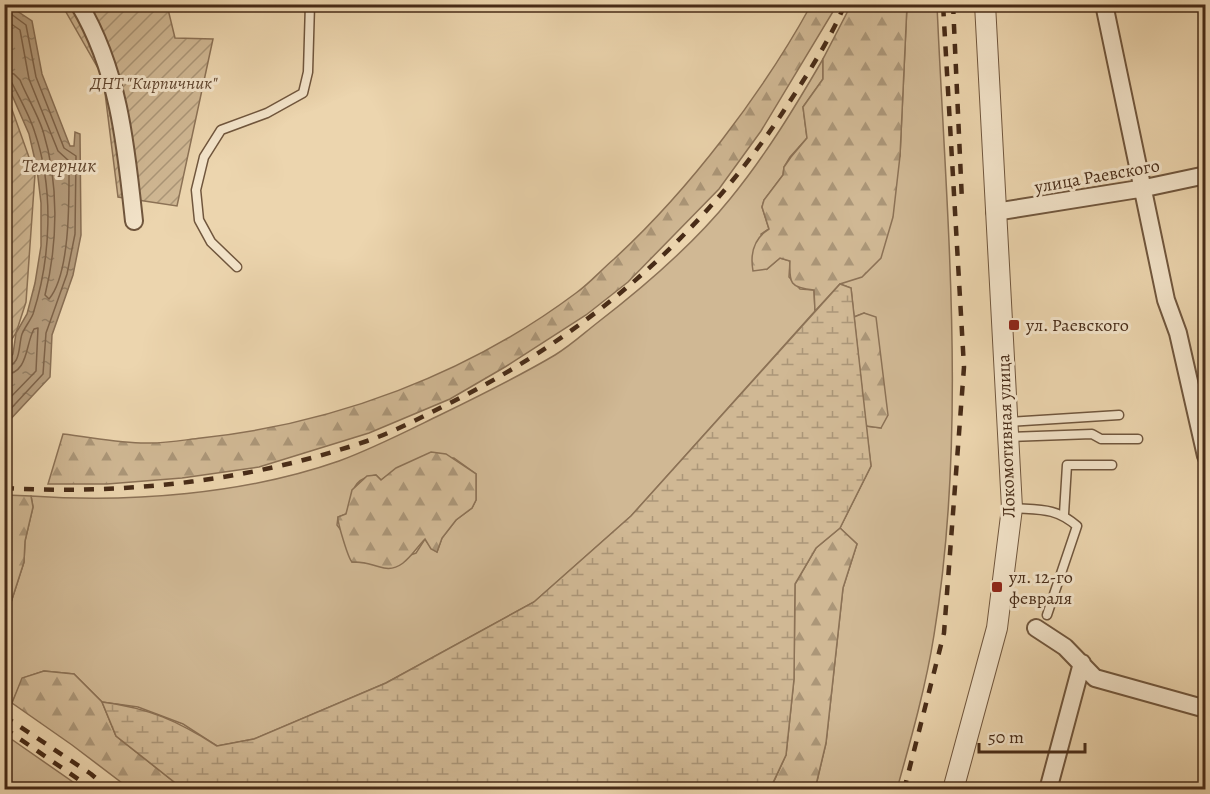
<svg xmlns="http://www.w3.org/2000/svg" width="1210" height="794" viewBox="0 0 1210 794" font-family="Alegreya,serif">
  <defs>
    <pattern id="forest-firs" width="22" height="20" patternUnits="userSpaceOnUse" patternTransform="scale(1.5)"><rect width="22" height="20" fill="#d0b894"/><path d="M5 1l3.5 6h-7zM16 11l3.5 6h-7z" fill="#ab9678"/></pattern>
    <pattern id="wetland-marsh" width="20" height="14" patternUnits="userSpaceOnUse" patternTransform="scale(1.5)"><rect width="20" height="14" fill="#d0b894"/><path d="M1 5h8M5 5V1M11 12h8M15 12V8" fill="none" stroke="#ab9678"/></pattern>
    <pattern id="garden-furrows" width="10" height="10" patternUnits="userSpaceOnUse" patternTransform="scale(1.5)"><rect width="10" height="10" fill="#d0b894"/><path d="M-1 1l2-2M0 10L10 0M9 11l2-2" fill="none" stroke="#ab9678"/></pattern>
    <pattern id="water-ripples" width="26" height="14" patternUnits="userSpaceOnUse" patternTransform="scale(1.5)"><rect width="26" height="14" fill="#b49b7b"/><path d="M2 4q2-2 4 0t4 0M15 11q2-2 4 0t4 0" fill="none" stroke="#947f64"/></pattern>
  </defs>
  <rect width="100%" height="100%" fill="#ecd5ae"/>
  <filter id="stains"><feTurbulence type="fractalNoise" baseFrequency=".00333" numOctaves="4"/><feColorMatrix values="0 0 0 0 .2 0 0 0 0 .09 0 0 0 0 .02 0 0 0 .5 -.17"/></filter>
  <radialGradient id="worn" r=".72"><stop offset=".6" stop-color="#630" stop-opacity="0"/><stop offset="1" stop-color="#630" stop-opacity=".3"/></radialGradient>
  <path fill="#d0b894" stroke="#8c7256" stroke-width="1.5" fill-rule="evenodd" d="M907,5H937C946,213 968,428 934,635C926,686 911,739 897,789L815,790L826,743L843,588L857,544L840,528L871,466L866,426L881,428L864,313L854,317L851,288L840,284L900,156Z
    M823,59V79L803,107L807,138L790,157L784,167L783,175L764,200L762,207L769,229L761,234L767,269L780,258L790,261L789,277L800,289L814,290L815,311L631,516L534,602L386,683L254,739L217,746L183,724L138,707L102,702L74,674L44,671L23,678L12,703L5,699V621L24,562L25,541L33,507L31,496C130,503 245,494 339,461C374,448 407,431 440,415C479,396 518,377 555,355C570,346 583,334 597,323C645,286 692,246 730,199C766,155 795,107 823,59ZM454,458L476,474V500L472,508L456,520L442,538L437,552L431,548L425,539L416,553L378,566L373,563L352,562L343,533L337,525L338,517L346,514C355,495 348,479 376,475L381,480C405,461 424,461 454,458Z
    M4,734L83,789H5Z"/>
  <path fill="url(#forest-firs)" stroke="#8c7256" stroke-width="1.5" d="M811,5H837L761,131L719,189L628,282L586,315L505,367L450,399L369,433L259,467L182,478L107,484H48L63,434C91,437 122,444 150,443C167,443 184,440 201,438C334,424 468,374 576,293C590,283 601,270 614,259C689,190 762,94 811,5Z
    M851,5H907L900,156L893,217L881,258L862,277L840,284L815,311L814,290C790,288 789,283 790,261L780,258L767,269L753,271C750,254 753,239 769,229L762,207L764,200L783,175L784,167L791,157L807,138L803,107L823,79V59Z
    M864,313L876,317L888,415L881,428L866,426L854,317Z
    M431,452L446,454L476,474V500L472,508L456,520L442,538L437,552L431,549L425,539C414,550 403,572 384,568C372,566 367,561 352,562C348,558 337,521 338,517L346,514L352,490L367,476L376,475L381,480L396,468Z
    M5,495L31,496L33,507L25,541L24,562L5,621Z
    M840,528L857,544L843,588L826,743L815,789L770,790L786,755L794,679L795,584L816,548Z
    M44,671L74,674L102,702L116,736L183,789H130L72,745L12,703L22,678Z"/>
  <path fill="url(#wetland-marsh)" stroke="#8c7256" stroke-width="1.5" d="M840,284L851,288L871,466L840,528L816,548L795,584L794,679L786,755L770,789H183L116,736L102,702C149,708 178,721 217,746L254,739L386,683L534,602L631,516Z"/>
  <path fill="url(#garden-furrows)" stroke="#8c7256" stroke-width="1.5" d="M62,5H167L175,38L213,39L177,206L118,197L103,77Z
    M5,90L35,174L26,302L16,333L5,349Z"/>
  <path fill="url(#water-ripples)" stroke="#886e53" stroke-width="1.5" d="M8,5L32,21L42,74L70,146H74L75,132L80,134L81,235L73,275L52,335L50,377L5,425V364L13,354L16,333L27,314L35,283L41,246V203L37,169L29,134L5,79L4,5Z"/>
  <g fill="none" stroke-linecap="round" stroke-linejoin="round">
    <path stroke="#7e6349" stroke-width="1.5" d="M4,19L20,30L29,79L58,151L69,161C69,195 71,273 49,299L45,295C58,243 59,183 43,131C37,113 27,97 20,80L14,74L4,72
      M4,79L12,83C20,99 30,116 35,133C54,189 51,258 33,314C30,321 25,327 22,334C18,346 22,366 4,367
      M4,375C29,373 25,345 34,329L38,328L36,371L4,404
      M4,416L43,374L46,333L67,274L75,234L76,156L64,148L36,77L26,25L7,11L5,4"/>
    <defs>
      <path id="service" d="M237,267L211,242L199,220L196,190L204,157L221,130L267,113L303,93L308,72L310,4
        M1008,422L1119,415
        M1009,437L1092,434L1101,439H1138
        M1012,508C1039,510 1055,507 1077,526L1047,615
        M1064,514L1067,465H1112"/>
      <path id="minor" d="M79,4C119,71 126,146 134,221
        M1104,4L1166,300L1178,333L1206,456
        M995,212L1145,188L1206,175
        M1036,628L1065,647L1095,678L1206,709
        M1048,790L1082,663"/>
      <path id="tertiary" d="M953,790L997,628L1012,508L985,4"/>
    </defs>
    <use href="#service" stroke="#70563d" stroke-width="11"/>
    <use href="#minor" stroke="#70563d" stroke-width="20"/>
    <use href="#tertiary" stroke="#70563d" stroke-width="22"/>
    <use href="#service" stroke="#f3e4ca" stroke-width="8"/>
    <use href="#minor" stroke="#f3e4ca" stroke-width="16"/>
    <use href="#tertiary" stroke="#f3e4ca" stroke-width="20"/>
    <path stroke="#472b17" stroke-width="4.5" stroke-dasharray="10 10" stroke-linecap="butt" d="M953,4L962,201
      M4,488C127,495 250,481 367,441C396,431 424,416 452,402C586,335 700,238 783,112C805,78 829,42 845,4
      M4,716L91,774L110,790
      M4,728L94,790
      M904,790L944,633L964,367L943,4"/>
  </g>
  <g fill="#8f2418" stroke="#f3e4ca" stroke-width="2">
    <rect x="1008" y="319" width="12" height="12" rx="3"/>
    <rect x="991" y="581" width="12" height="12" rx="3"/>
  </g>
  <g text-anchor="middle" stroke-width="6" stroke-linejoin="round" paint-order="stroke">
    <g font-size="18" font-style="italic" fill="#624730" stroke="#f3e4ca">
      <text x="154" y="89">ДНТ "Кирпичник"</text>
    </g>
    <g font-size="18" fill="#472b17" stroke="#f3e4ca">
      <text transform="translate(1097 176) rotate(-10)" y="6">улица Раевского</text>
      <text transform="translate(1006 436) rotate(-92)" y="6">Локомотивная улица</text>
    </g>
    <g font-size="18" fill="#472b17" stroke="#f3e4ca" text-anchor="start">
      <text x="1026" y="331">ул. Раевского</text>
      <text x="1009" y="583">ул. 12-го<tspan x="1009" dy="21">февраля</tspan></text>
    </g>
    <g font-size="20" font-style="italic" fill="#624730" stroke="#f3e4ca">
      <text x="59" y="172">Темерник</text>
    </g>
  </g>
  <rect width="1210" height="794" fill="none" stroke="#ecd5ae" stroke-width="24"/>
  <rect x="6" y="6" width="1198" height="782" fill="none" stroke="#472b17" stroke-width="3"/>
  <rect x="12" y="12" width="1186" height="770" fill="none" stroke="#472b17" stroke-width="1.5"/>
  <path d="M979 743v9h106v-9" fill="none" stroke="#472b17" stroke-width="3"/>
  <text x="988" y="743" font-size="18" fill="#472b17" stroke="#f3e4ca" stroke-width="4.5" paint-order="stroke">50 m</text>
  <rect width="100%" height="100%" filter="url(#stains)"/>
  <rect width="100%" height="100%" fill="url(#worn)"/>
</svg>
